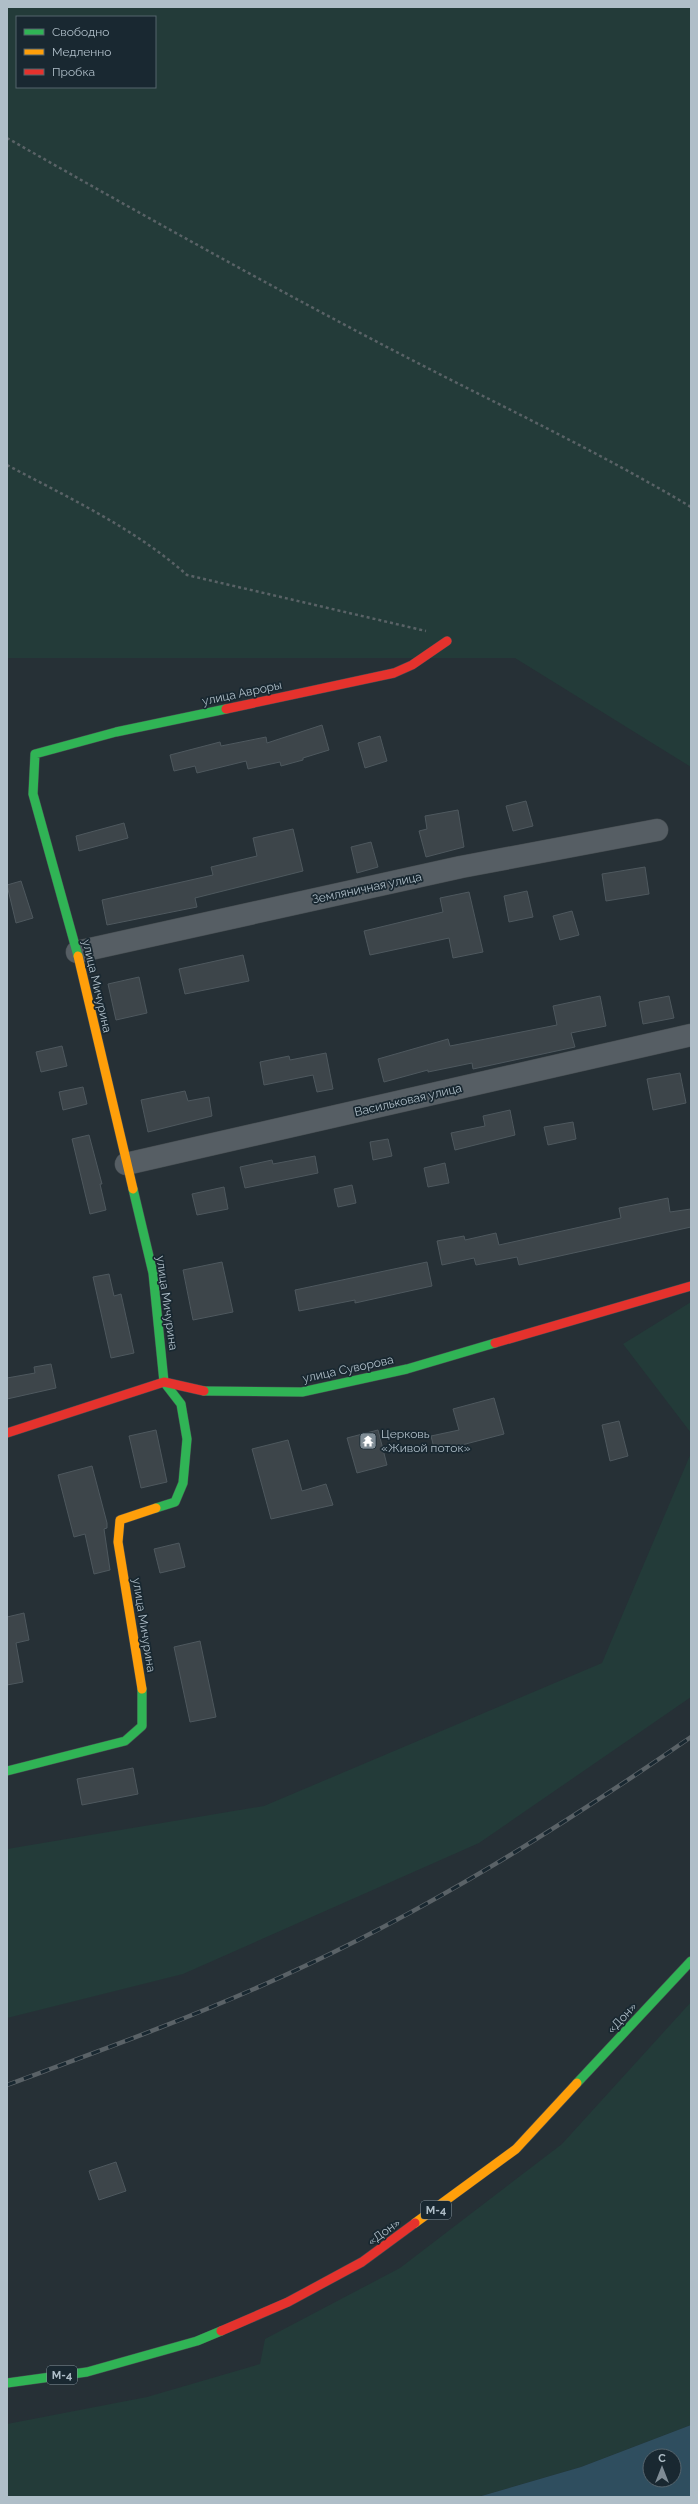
<svg xmlns="http://www.w3.org/2000/svg" width="698" height="2504" viewBox="0 0 698 2504" font-family="Raleway,sans-serif">
  <rect width="100%" height="100%" fill="#263036"/>
  <path fill="#233b39" fill-rule="evenodd" d="M7,7H691V767L515,658H7ZM17,17H155V87H17Z
    M691,1302V1433L623,1344Z
    M691,1453V1697L479,1843L183,1974L7,2018V1849L264,1806L602,1663Z
    M691,2002V2425L581,2467L478,2497H7V2424L147,2397L260,2364L265,2339L400,2268L562,2144Z"/>
  <path fill="#2f4e5f" fill-rule="evenodd" d="M691,2425V2497H478L581,2467ZM650,2456H674V2480H650Z"/>
  <path fill="#3d454a" stroke="#4e585e" d="M322,725L329,750L303,758V760L281,766L280,762L248,769L246,761L197,773L195,766L174,771L170,755L220,742L221,746L266,737L267,743Z
    M380,736L387,761L365,768L358,743Z
    M526,801L533,826L513,831L506,806Z
    M458,810L464,847L426,857L419,831L427,829L425,816Z
    M124,823L128,838L79,851L76,836Z
    M293,829L303,871L195,898L197,907L107,925L102,900L213,875L211,867L257,856L253,838Z
    M371,842L378,867L357,873L351,847Z
    M645,867L649,894L606,901L602,874Z
    M21,881L33,918L16,923L7,885Z
    M527,891L533,917L509,922L504,896Z
    M469,892L483,952L453,958L449,938L370,955L364,931L443,912L440,898Z
    M572,911L579,935L560,940L553,916Z
    M243,955L249,981L185,994L179,969Z
    M139,977L147,1013L116,1020L108,984Z
    M600,996L606,1026L571,1033L575,1047L473,1069L472,1063L428,1072V1070L384,1082L378,1059L448,1039L450,1046L557,1025L553,1006Z
    M669,996L674,1018L643,1024L639,1002Z
    M62,1046L67,1066L41,1072L36,1052Z
    M326,1053L333,1089L317,1092L313,1075L264,1085L260,1062L289,1056L290,1060Z
    M680,1073L686,1103L653,1110L647,1079Z
    M83,1087L87,1104L63,1110L59,1092Z
    M185,1091L188,1101L209,1097L212,1116L148,1132L141,1100Z
    M510,1110L515,1135L455,1150L451,1133L485,1126L483,1116Z
    M573,1122L576,1139L548,1145L544,1127Z
    M89,1135L102,1184H100L106,1210L90,1214L72,1139Z
    M388,1139L392,1156L373,1160L370,1142Z
    M315,1156L318,1173L245,1188L240,1167L272,1160L273,1164Z
    M445,1163L449,1183L428,1187L424,1168Z
    M352,1185L356,1203L338,1207L334,1189Z
    M224,1187L228,1209L197,1215L192,1194Z
    M668,1198L670,1212L691,1209V1227L519,1265L517,1257L476,1265L474,1258L442,1265L437,1241L464,1236L465,1240L496,1233L499,1245L621,1218L619,1208Z
    M222,1262L233,1312L193,1320L183,1270Z
    M427,1262L432,1286L355,1303V1300L299,1311L295,1290Z
    M109,1274L114,1296L121,1294L134,1353L111,1358L93,1277Z
    M51,1364L56,1388L7,1399V1378L35,1373L34,1367Z
    M494,1398L504,1434L435,1452L431,1436L459,1430L453,1409Z
    M619,1421L628,1456L610,1461L602,1425Z
    M156,1430L167,1482L141,1488L129,1436Z
    M378,1430L387,1465L357,1473L347,1438Z
    M288,1440L302,1491L326,1484L333,1505L271,1519L252,1449Z
    M92,1466L107,1523V1528L104,1529L110,1570L94,1574L85,1534L74,1537L58,1475Z
    M179,1543L185,1567L160,1573L154,1549Z
    M24,1613L29,1640L16,1643L23,1682L7,1685V1617Z
    M200,1641L216,1717L190,1722L174,1647Z
    M133,1768L138,1794L82,1805L77,1779Z
    M116,2162L126,2191L99,2200L89,2171Z"/>
  <g fill="none" stroke-linecap="round" stroke-linejoin="round">
    <defs>
      <path id="street" d="M77,952L461,867L657,830
        M126,1164L691,1035"/>
      <path id="fast" d="M78,956L33,794L35,754L116,732L226,709
        M133,1189L153,1273L164,1382L181,1404L187,1439L183,1483L175,1502L156,1508
        M204,1391L302,1392L407,1369L495,1343
        M7,1771L125,1741L142,1726V1689
        M577,2083L691,1961
        M7,2383L87,2372L197,2341L221,2331"/>
      <path id="slow" d="M78,956L133,1189
        M142,1689L118,1542L120,1520L156,1508
        M415,2223L516,2149L577,2083"/>
      <path id="jam" d="M226,709L394,673L412,665L447,641
        M495,1343L691,1286
        M7,1433L164,1382L204,1391
        M221,2331L288,2302L362,2262L415,2223"/>
    </defs>
    <use href="#street" stroke="#454c50" stroke-width="23"/>
    <use href="#fast" stroke="#454c50" stroke-width="10"/>
    <use href="#slow" stroke="#454c50" stroke-width="10"/>
    <use href="#jam" stroke="#454c50" stroke-width="10"/>
    <path stroke="#596266" stroke-width="2.5" stroke-dasharray="3 3" stroke-linecap="butt" d="M7,138C139,213 273,288 408,358C503,407 599,452 691,507
      M7,465C69,498 134,528 187,575L426,631"/>
    <use href="#street" stroke="#565e64" stroke-width="22"/>
    <use href="#fast" stroke="#30b455" stroke-width="9"/>
    <use href="#slow" stroke="#ff9f0a" stroke-width="9"/>
    <use href="#jam" stroke="#e5322d" stroke-width="9"/>
    <defs>
      <path id="rail" d="M7,2085C99,2051 191,2018 281,1977C425,1912 561,1827 691,1737"/>
    </defs>
    <use href="#rail" stroke="#5a6267" stroke-width="4.5"/>
    <use href="#rail" stroke="#192831" stroke-width="3" stroke-dasharray="9" stroke-linecap="butt"/>
  </g>
  <defs>
    <symbol id="temple-square" viewBox="-11 -11 22 22"><rect x="-9" y="-9" width="18" height="18" rx="4" fill="#7f8c95" stroke="#192831"/><path d="M0-6L5-2H3V0L6.5 2.5H4V6H1.5V3h-3V6H-4V2.5H-6.5L-3 0V-2H-5Z" fill="#fff"/></symbol>
  </defs>
  <g fill-rule="evenodd">
    <use href="#temple-square" x="358" y="1431" width="20" height="20"/>
  </g>
  <g text-anchor="middle" stroke-width="3.5" stroke-linejoin="round" paint-order="stroke">
    <g fill="#192831" stroke="#82919b" stroke-width="1">
      <rect x="421" y="2201" width="30" height="18" rx="3"/>
      <rect x="47" y="2366" width="30" height="18" rx="3"/>
    </g>
    <g font-size="11" font-weight="bold" fill="#afbec8">
      <text x="436" y="2214">М-4</text>
      <text x="62" y="2379">М-4</text>
    </g>
    <g font-size="12" fill="#afbec8" stroke="#192831">
      <text transform="translate(242 693) rotate(-12)" y="4">улица Авроры</text>
      <text transform="translate(367 888) rotate(-12)" y="4">Земляничная улица</text>
      <text transform="translate(97 986) rotate(77)" y="4">улица Мичурина</text>
      <text transform="translate(408 1100) rotate(-13)" y="4">Васильковая улица</text>
      <text transform="translate(167 1303) rotate(82)" y="4">улица Мичурина</text>
      <text transform="translate(348 1369) rotate(-12)" y="4">улица Суворова</text>
      <text transform="translate(144 1625) rotate(81)" y="4">улица Мичурина</text>
      <text transform="translate(622 2018) rotate(-47)" y="4">«Дон»</text>
      <text transform="translate(384 2232) rotate(-36)" y="4">«Дон»</text>
    </g>
    <g font-size="12" fill="#afbec8" stroke="#192831" text-anchor="start">
      <text x="381" y="1438">Церковь<tspan x="381" dy="14">«Живой поток»</tspan></text>
    </g>
  </g>
  <rect width="698" height="2504" fill="none" stroke="#afbec8" stroke-width="16"/>
  <rect x="16" y="16" width="140" height="72" fill="#192831" stroke="#55646d"/>
  <rect x="24" y="29" width="20" height="6" fill="#30b455" stroke="#55646d"/>
  <text x="52" y="36" font-size="12" fill="#afbec8">Свободно</text>
  <rect x="24" y="49" width="20" height="6" fill="#ff9f0a" stroke="#55646d"/>
  <text x="52" y="56" font-size="12" fill="#afbec8">Медленно</text>
  <rect x="24" y="69" width="20" height="6" fill="#e5322d" stroke="#55646d"/>
  <text x="52" y="76" font-size="12" fill="#afbec8">Пробка</text>
  <g transform="translate(662 2468)"><circle r="19" fill="#192831" stroke="#55646d"/>
  <path d="M0-3L7 15L0 10L-7 15Z" fill="#7f8c95"/>
  <text y="-6" font-size="11" font-weight="bold" text-anchor="middle" fill="#afbec8">С</text>
  </g>
</svg>
